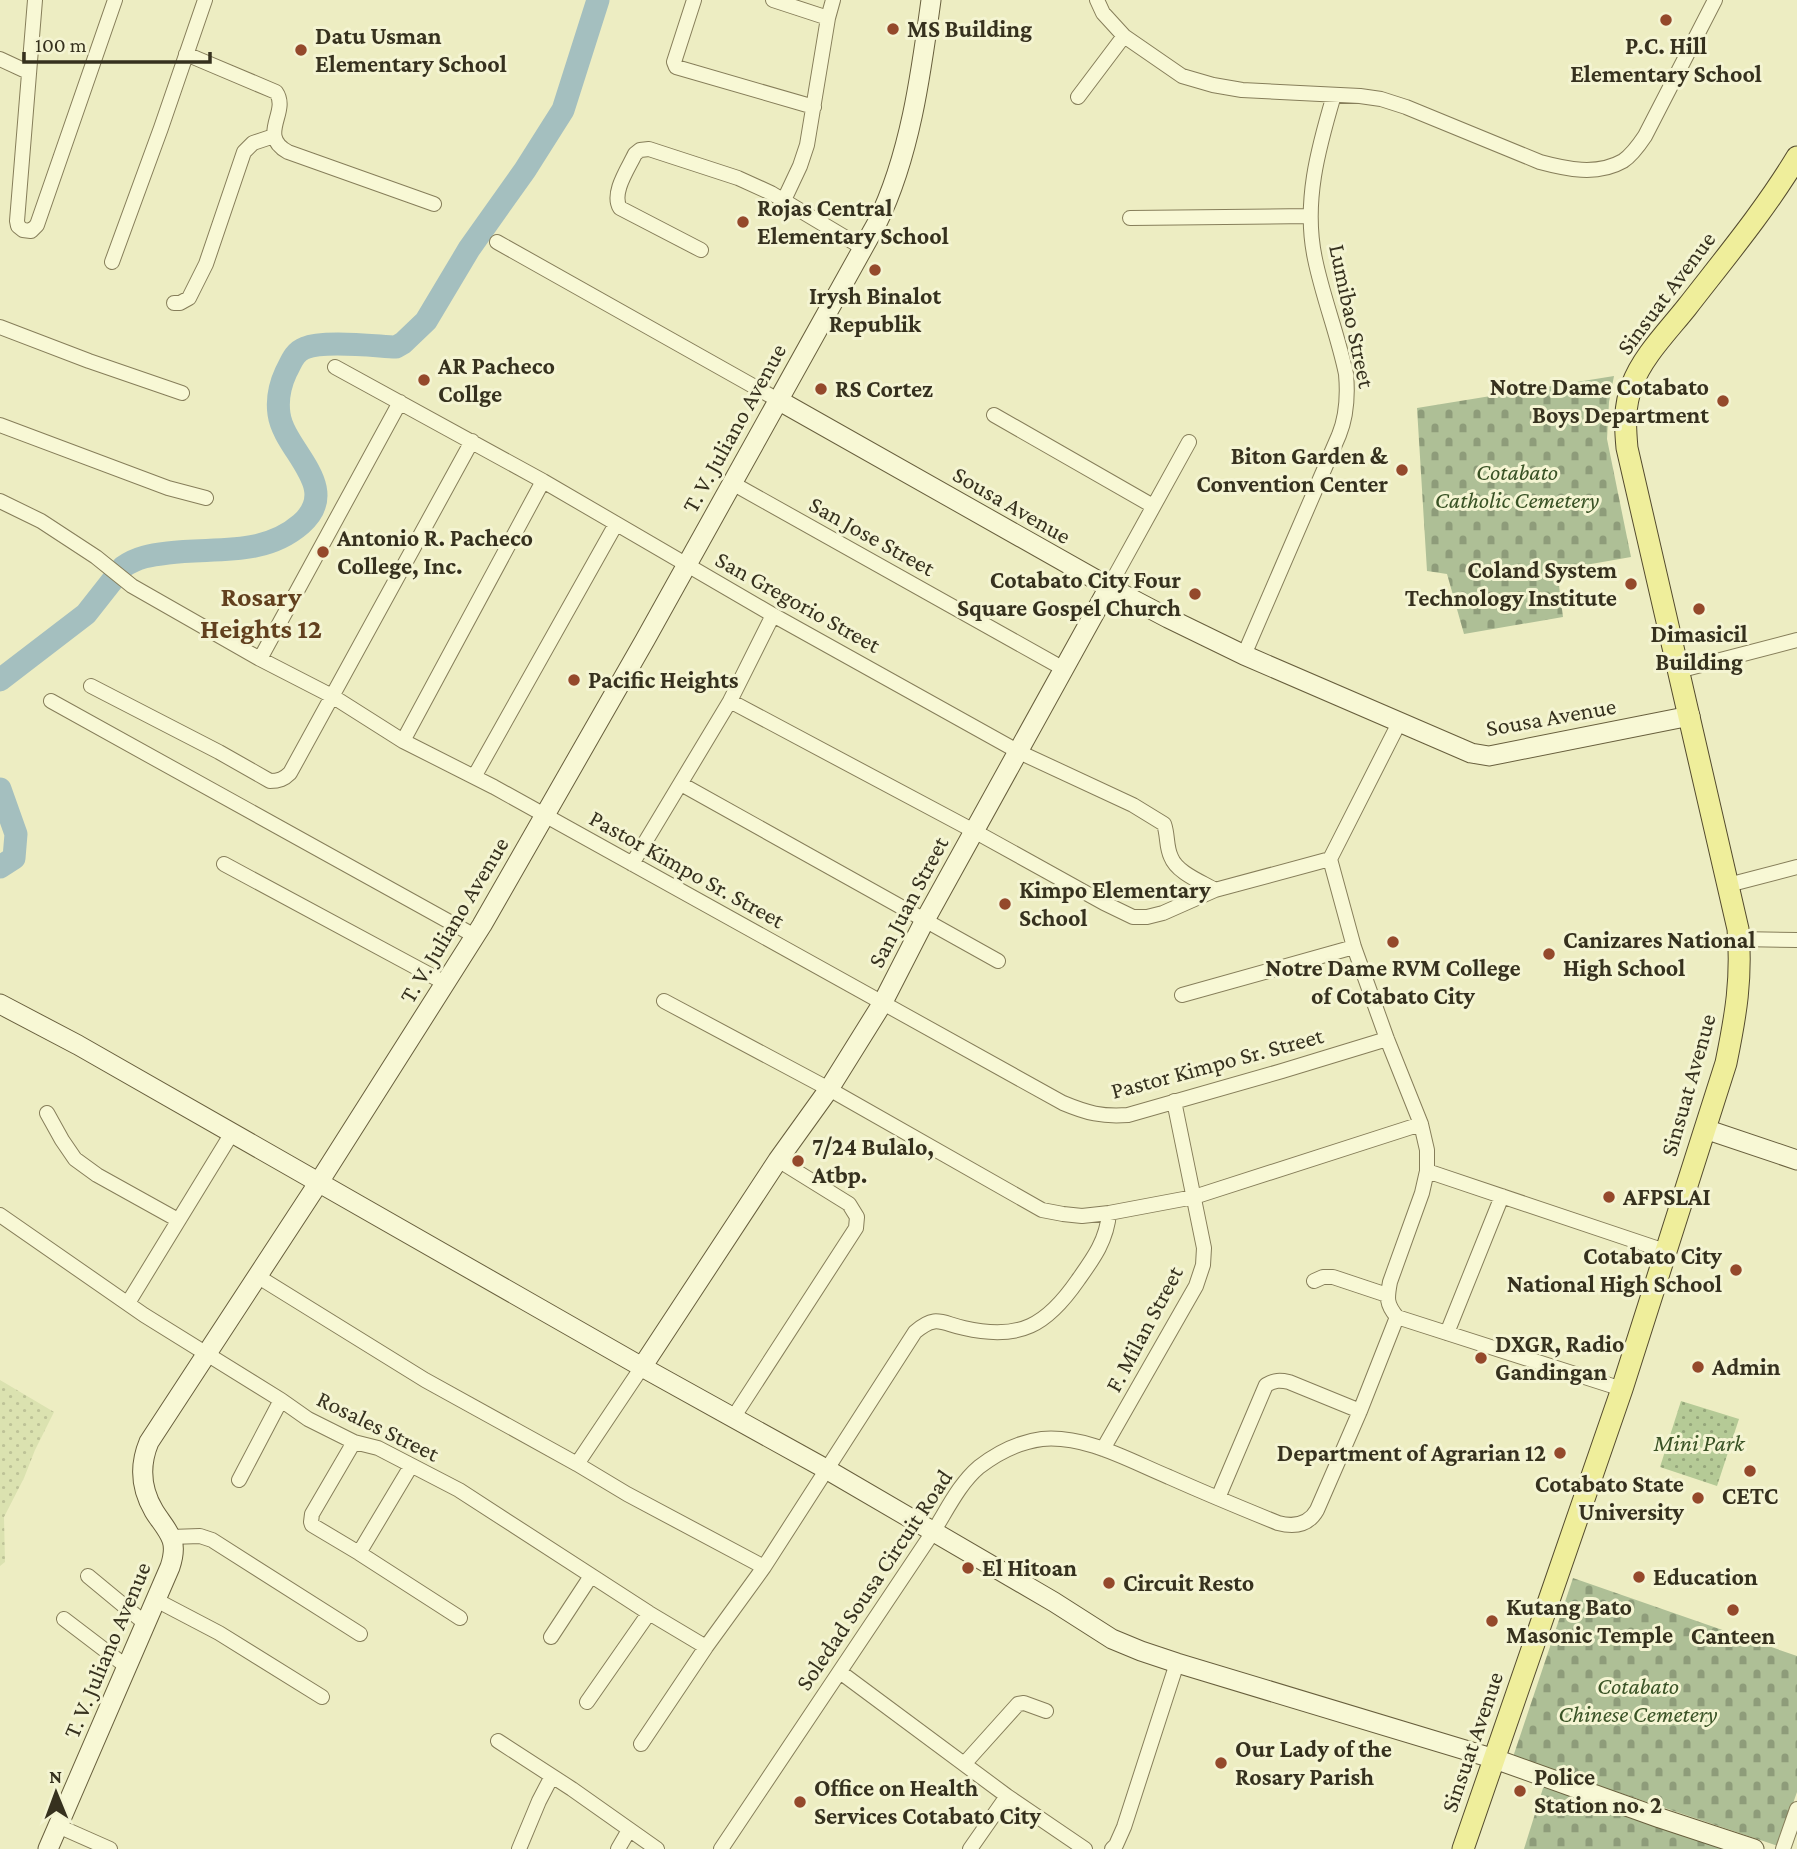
<svg xmlns="http://www.w3.org/2000/svg" width="1797" height="1849" viewBox="0 0 1797 1849" font-family="'Crimson Pro',serif">
  <defs>
    <pattern id="farmland-dots" width="8" height="8" patternUnits="userSpaceOnUse" patternTransform="scale(1.75)"><rect width="8" height="8" fill="#dbe2b0"/><path d="M2 2h.1M6 6h.1" fill="none" stroke="#bdc297" stroke-width="1.8" stroke-linecap="round"/></pattern>
    <pattern id="grass-dots" width="8" height="8" patternUnits="userSpaceOnUse" patternTransform="scale(1.75)"><rect width="8" height="8" fill="#b5ca96"/><path d="M2 2h.1M6 6h.1" fill="none" stroke="#94a57a" stroke-width="1.8" stroke-linecap="round"/></pattern>
    <pattern id="cemetery-stones" width="16" height="16" patternUnits="userSpaceOnUse" patternTransform="scale(1.75)"><rect width="16" height="16" fill="#aebf96"/><path d="M2 7V4a2 2 0 0 1 4 0v3zM10 15v-3a2 2 0 0 1 4 0v3z" fill="#8e9c7a"/></pattern>
  </defs>
  <rect width="100%" height="100%" fill="#ededc2"/>
  <path fill="url(#farmland-dots)" d="M0,1380L54,1412L35,1450L24,1478L4,1517L5,1562L0,1566Z"/>
  <path fill="url(#grass-dots)" d="M1681,1401L1739,1419L1717,1486L1660,1467Z"/>
  <path fill="url(#cemetery-stones)" d="M1614,376L1609,402L1607,439L1631,557L1557,570L1563,617L1464,634L1447,574L1427,571L1417,408Z
    M1573,1578L1797,1656V1792L1778,1846L1513,1757Z
    M1544,1785L1730,1849H1524Z"/>
  <g fill="none" stroke-linecap="round" stroke-linejoin="round">
    <path stroke="#a4bfbf" stroke-width="23" d="M0,680L86,614L123,567C137,557 151,555 168,553C215,547 263,557 301,524C343,487 284,451 279,414C277,400 280,385 286,372C291,363 294,352 305,348C323,340 374,346 396,347L403,343L426,321L469,249L525,170L563,110L598,0
      M0,789L16,834L14,858L0,867"/>
    <defs>
      <path id="street" d="M35,0L17,221L18,226L23,230L31,231L37,225L115,0
        M694,0L674,62L676,67L814,107
        M773,0L828,18
        M1097,0L1103,13L1124,36L1182,76L1213,85L1242,90L1360,96L1381,99L1406,107L1540,162C1566,169 1597,176 1623,161C1632,155 1639,145 1645,136L1715,0
        M186,54L276,92C290,112 257,135 288,152L434,204
        M0,59L28,72
        M1078,97L1124,36
        M784,200L800,166L807,145L828,18L833,0
        M1130,218L1310,216
        M497,242L778,400
        M701,250L620,208C611,193 628,169 635,154L640,150L649,149L738,178L771,193L863,248
        M112,262L161,128L205,0
        M174,303H180L189,298L206,264L244,152L253,143L274,136
        M0,327L89,361L182,393
        M335,367L543,481L773,615L1019,752L1133,805L1164,824C1168,835 1166,847 1171,857C1177,873 1202,882 1215,890
        M994,415L1153,506
        M0,425L168,488L206,498
        M732,483L1064,669
        M0,501L41,521L96,557L132,586L260,659L332,696L403,741L494,787L1063,1103C1087,1113 1102,1117 1128,1115L1282,1071L1387,1039
        M1109,587L1189,442
        M1244,655L1339,435C1347,415 1348,396 1346,374C1338,335 1323,298 1315,259C1303,203 1318,149 1334,95
        M260,659L400,402
        M1678,671L1797,640
        M91,686L219,752L270,781C279,781 284,779 290,773L472,441
        M51,701L475,936
        M730,701L974,831L1104,903L1133,917H1147L1163,913L1215,890L1330,859L1400,721
        M403,741L543,481
        M474,777L616,524
        M681,784L998,961
        M1330,859L1354,947L1387,1039L1421,1124L1427,1150V1171L1422,1193L1390,1282C1387,1298 1386,1304 1397,1317L1622,1389
        M224,864L445,983
        M632,864L730,701L773,615
        M1728,885L1797,867
        M1739,939L1797,940
        M1182,995L1354,947
        M664,1001L829,1089L1042,1210L1063,1214L1082,1216L1109,1213L1194,1197L1421,1124
        M47,1113L62,1140L75,1159L97,1175L178,1220
        M1427,1171L1665,1251
        M0,1215L144,1315L281,1400L308,1419L354,1442L378,1448L459,1490L649,1613L706,1647
        M257,1276L425,1380L577,1464L627,1494L764,1567
        M1314,1281L1323,1277H1333L1387,1295
        M128,1303L232,1133
        M1447,1333L1502,1196
        M733,1418L856,1228L857,1217L849,1204L778,1160
        M354,1442L312,1514L311,1522L312,1525L359,1553L411,1466
        M1103,1449L1196,1286L1203,1265L1204,1248L1174,1101
        M577,1464L642,1367
        M239,1480L281,1400
        M1218,1498L1266,1385C1275,1380 1280,1380 1289,1382L1360,1411
        M171,1537L200,1536L212,1540L360,1634
        M359,1553L460,1618
        M88,1576L146,1624
        M156,1600L219,1633L322,1697
        M64,1619L127,1667
        M551,1637L591,1576
        M840,1672L1007,1796L1085,1849
        M587,1702L649,1613
        M498,1741L572,1789L657,1849
        M641,1744L706,1647L764,1567L915,1332C936,1314 941,1323 964,1328C1020,1341 1047,1325 1078,1280C1093,1259 1107,1240 1109,1213
        M965,1763L1018,1704L1024,1703L1046,1711
        M58,1826L110,1849
        M519,1849L539,1801L552,1776
        M618,1849L629,1830
        M721,1849L933,1532C947,1510 959,1484 979,1467C997,1453 1019,1442 1042,1439C1086,1435 1130,1461 1169,1477C1205,1493 1241,1508 1278,1523C1293,1527 1308,1526 1317,1510L1360,1411L1397,1317
        M970,1849L1007,1796
        M1112,1849L1116,1845L1124,1827L1177,1663
        M1783,1849L1797,1809"/>
      <path id="secondary" d="M778,400L1109,587L1168,618L1244,655L1471,753L1489,756L1690,716
        M0,1004L78,1045L642,1367L826,1469L1054,1602L1112,1639L1141,1651L1177,1663L1495,1759L1660,1818L1754,1849
        M1705,1129L1797,1160
        M642,1367L778,1160L829,1089L882,1004L925,920L1109,587
        M48,1849L170,1567C173,1558 175,1549 172,1540C168,1529 160,1521 154,1511C141,1489 139,1466 149,1442L319,1182L482,925L645,640L877,223C910,156 921,74 931,0"/>
      <path id="primary" d="M1463,1849L1622,1389L1726,1063C1736,1014 1742,979 1738,929L1627,448C1625,426 1624,407 1632,385C1642,357 1668,331 1687,307C1725,258 1765,210 1797,157"/>
    </defs>
    <use href="#street" stroke="#867e5a" stroke-width="16"/>
    <use href="#secondary" stroke="#685f3d" stroke-width="21"/>
    <use href="#primary" stroke="#544b2e" stroke-width="23"/>
    <use href="#street" stroke="#f8f8d5" stroke-width="14"/>
    <use href="#secondary" stroke="#f8f8d5" stroke-width="19"/>
    <use href="#primary" stroke="#efee9b" stroke-width="21"/>
  </g>
  <g fill="#94492b" stroke="#f4f4d2" stroke-width="2.5">
    <circle cx="1666" cy="20" r="7"/>
    <circle cx="893" cy="29" r="7"/>
    <circle cx="301" cy="50" r="7"/>
    <circle cx="743" cy="222" r="7"/>
    <circle cx="875" cy="270" r="7"/>
    <circle cx="424" cy="380" r="7"/>
    <circle cx="821" cy="389" r="7"/>
    <circle cx="1723" cy="401" r="7"/>
    <circle cx="1402" cy="470" r="7"/>
    <circle cx="323" cy="552" r="7"/>
    <circle cx="1631" cy="584" r="7"/>
    <circle cx="1195" cy="594" r="7"/>
    <circle cx="1699" cy="609" r="7"/>
    <circle cx="574" cy="680" r="7"/>
    <circle cx="1005" cy="904" r="7"/>
    <circle cx="1393" cy="942" r="7"/>
    <circle cx="1549" cy="954" r="7"/>
    <circle cx="798" cy="1161" r="7"/>
    <circle cx="1609" cy="1197" r="7"/>
    <circle cx="1736" cy="1270" r="7"/>
    <circle cx="1481" cy="1358" r="7"/>
    <circle cx="1698" cy="1367" r="7"/>
    <circle cx="1560" cy="1453" r="7"/>
    <circle cx="1750" cy="1471" r="7"/>
    <circle cx="1698" cy="1498" r="7"/>
    <circle cx="968" cy="1568" r="7"/>
    <circle cx="1639" cy="1577" r="7"/>
    <circle cx="1109" cy="1583" r="7"/>
    <circle cx="1733" cy="1610" r="7"/>
    <circle cx="1492" cy="1621" r="7"/>
    <circle cx="1221" cy="1763" r="7"/>
    <circle cx="1520" cy="1791" r="7"/>
    <circle cx="800" cy="1802" r="7"/>
  </g>
  <g text-anchor="middle" stroke-width="6" stroke-linejoin="round" paint-order="stroke">
    <g font-size="24" font-weight="bold" fill="#36311e" stroke="#f4f4d2" text-anchor="start">
      <text x="907" y="37">MS Building</text>
      <text x="315" y="44">Datu Usman<tspan x="315" dy="28">Elementary School</tspan></text>
      <text x="1666" y="54" text-anchor="middle">P.C. Hill<tspan x="1666" dy="28">Elementary School</tspan></text>
      <text x="757" y="216">Rojas Central<tspan x="757" dy="28">Elementary School</tspan></text>
      <text x="875" y="304" text-anchor="middle">Irysh Binalot<tspan x="875" dy="28">Republik</tspan></text>
      <text x="438" y="374">AR Pacheco<tspan x="438" dy="28">Collge</tspan></text>
      <text x="1709" y="395" text-anchor="end">Notre Dame Cotabato<tspan x="1709" dy="28">Boys Department</tspan></text>
      <text x="835" y="397">RS Cortez</text>
      <text x="1388" y="464" text-anchor="end">Biton Garden &amp;<tspan x="1388" dy="28">Convention Center</tspan></text>
      <text x="337" y="546">Antonio R. Pacheco<tspan x="337" dy="28">College, Inc.</tspan></text>
      <text x="1617" y="578" text-anchor="end">Coland System<tspan x="1617" dy="28">Technology Institute</tspan></text>
      <text x="1181" y="588" text-anchor="end">Cotabato City Four<tspan x="1181" dy="28">Square Gospel Church</tspan></text>
      <text x="1699" y="642" text-anchor="middle">Dimasicil<tspan x="1699" dy="28">Building</tspan></text>
      <text x="588" y="688">Pacific Heights</text>
      <text x="1019" y="898">Kimpo Elementary<tspan x="1019" dy="28">School</tspan></text>
      <text x="1563" y="948">Canizares National<tspan x="1563" dy="28">High School</tspan></text>
      <text x="1393" y="976" text-anchor="middle">Notre Dame RVM College<tspan x="1393" dy="28">of Cotabato City</tspan></text>
      <text x="812" y="1155">7/24 Bulalo,<tspan x="812" dy="28">Atbp.</tspan></text>
      <text x="1623" y="1205">AFPSLAI</text>
      <text x="1722" y="1264" text-anchor="end">Cotabato City<tspan x="1722" dy="28">National High School</tspan></text>
      <text x="1495" y="1352">DXGR, Radio<tspan x="1495" dy="28">Gandingan</tspan></text>
      <text x="1712" y="1375">Admin</text>
      <text x="1546" y="1461" text-anchor="end">Department of Agrarian 12</text>
      <text x="1684" y="1492" text-anchor="end">Cotabato State<tspan x="1684" dy="28">University</tspan></text>
      <text x="1750" y="1504" text-anchor="middle">CETC</text>
      <text x="982" y="1576">El Hitoan</text>
      <text x="1653" y="1585">Education</text>
      <text x="1123" y="1591">Circuit Resto</text>
      <text x="1506" y="1615">Kutang Bato<tspan x="1506" dy="28">Masonic Temple</tspan></text>
      <text x="1733" y="1644" text-anchor="middle">Canteen</text>
      <text x="1235" y="1757">Our Lady of the<tspan x="1235" dy="28">Rosary Parish</tspan></text>
      <text x="1534" y="1785">Police<tspan x="1534" dy="28">Station no. 2</tspan></text>
      <text x="814" y="1796">Office on Health<tspan x="814" dy="28">Services Cotabato City</tspan></text>
    </g>
    <g font-size="24" fill="#36311e" stroke="#f4f4d2">
      <text transform="translate(1666 293) rotate(-53)" y="8">Sinsuat Avenue</text>
      <text transform="translate(1352 316) rotate(78)" y="8">Lumibao Street</text>
      <text transform="translate(734 428) rotate(-61)" y="8">T. V. Juliano Avenue</text>
      <text transform="translate(1012 505) rotate(30)" y="8">Sousa Avenue</text>
      <text transform="translate(872 536) rotate(29)" y="8">San Jose Street</text>
      <text transform="translate(798 602) rotate(29)" y="8">San Gregorio Street</text>
      <text transform="translate(1551 717) rotate(-10)" y="8">Sousa Avenue</text>
      <text transform="translate(687 869) rotate(29)" y="8">Pastor Kimpo Sr. Street</text>
      <text transform="translate(908 902) rotate(-62)" y="8">San Juan Street</text>
      <text transform="translate(454 920) rotate(-59)" y="8">T. V. Juliano Avenue</text>
      <text transform="translate(1217 1063) rotate(-15)" y="8">Pastor Kimpo Sr. Street</text>
      <text transform="translate(1688 1085) rotate(-74)" y="8">Sinsuat Avenue</text>
      <text transform="translate(1144 1329) rotate(-62)" y="8">F. Milan Street</text>
      <text transform="translate(378 1426) rotate(26)" y="8">Rosales Street</text>
      <text transform="translate(874 1580) rotate(-56)" y="8">Soledad Sousa Circuit Road</text>
      <text transform="translate(107 1650) rotate(-67)" y="8">T. V. Juliano Avenue</text>
      <text transform="translate(1472 1742) rotate(-71)" y="8">Sinsuat Avenue</text>
    </g>
    <g font-size="24" font-style="italic" fill="#395225" stroke="#f4f4d2">
      <text x="1517" y="480">Cotabato<tspan x="1517" dy="28">Catholic Cemetery</tspan></text>
      <text x="1699" y="1451">Mini Park</text>
      <text x="1638" y="1694">Cotabato<tspan x="1638" dy="28">Chinese Cemetery</tspan></text>
    </g>
    <g font-size="28" font-weight="bold" fill="#62401e" stroke="#f4f4d2">
      <text x="261" y="606">Rosary<tspan x="261" dy="32">Heights 12</tspan></text>
    </g>
  </g>
  <g transform="translate(56 1793) rotate(359)" stroke="#f4f4d2" stroke-width="5" paint-order="stroke">
  <path d="M0-5L12 26L0 18L-12 26Z" fill="#36311e"/>
  <text y="-10" font-size="19" font-weight="bold" text-anchor="middle" fill="#36311e">N</text>
  </g>
  <path d="M24 52v10h186v-10" fill="none" stroke="#36311e" stroke-width="3.5"/>
  <text x="35" y="52" font-size="21" fill="#36311e" stroke="#f4f4d2" stroke-width="5" paint-order="stroke">100 m</text>
</svg>
